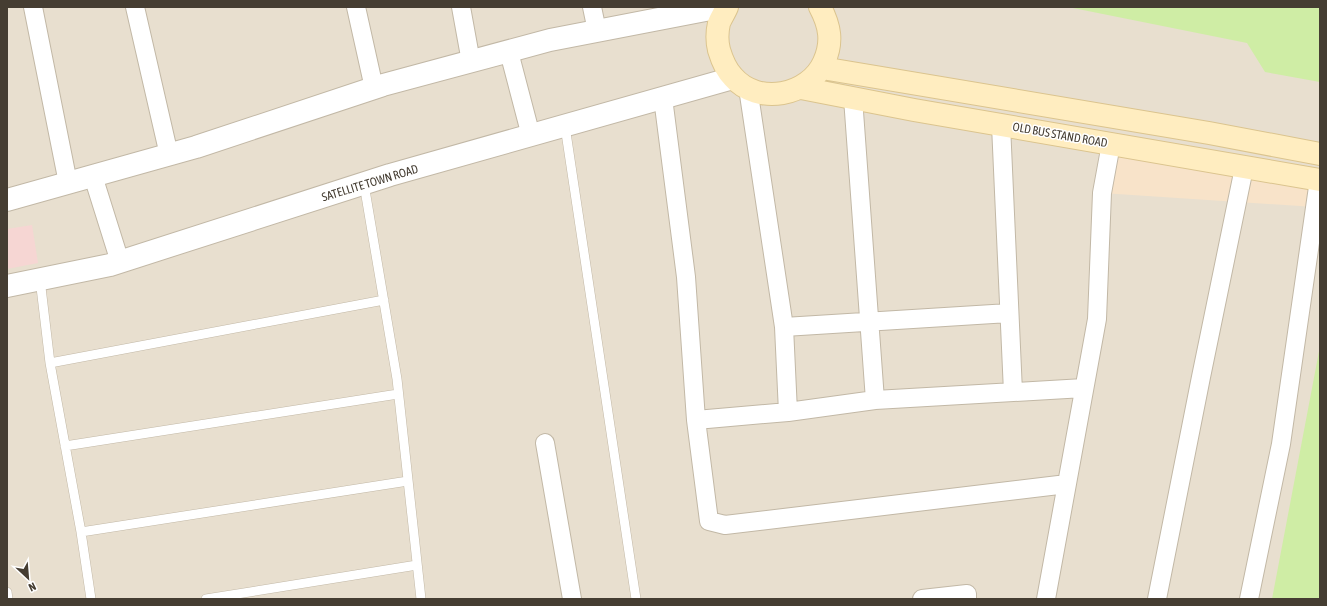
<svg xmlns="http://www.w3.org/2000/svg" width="1327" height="606" viewBox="0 0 1327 606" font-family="'Asap Condensed',sans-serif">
  <rect width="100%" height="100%" fill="#f3ede2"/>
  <path fill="#e8dfcf" d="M7,7H1320V599H7Z"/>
  <path fill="#f8e3c9" d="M1111,144L1320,180L1315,207L1102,193Z"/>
  <path fill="#f6d6d3" d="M32,225L38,263L7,269V229Z"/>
  <path fill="#cfeda5" d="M1068,7H1320V82L1265,72L1247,43Z
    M1320,346V599H1272Z"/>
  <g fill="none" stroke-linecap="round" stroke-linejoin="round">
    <defs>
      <path id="service" d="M565,126L636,599
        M364,184L397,379L421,599
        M40,279L50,363L81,532L91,599
        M50,363L384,300
        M65,446L398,394
        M81,532L408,481
        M7,592L8,599
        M206,599L417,565"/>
      <path id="minor" d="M33,7L68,183
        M135,7L169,155
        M356,7L374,88
        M461,7L471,62
        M592,7L597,31
        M509,52L531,136
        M748,88L784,327L788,412
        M663,98L686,277L696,420L709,521L725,525L1067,484
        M853,98L875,400
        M1001,125L1013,392
        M93,176L120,262
        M784,327L1009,313
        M696,420L788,412L875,400L1084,388
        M545,443L572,599
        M922,599L967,594V599
        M1046,599L1097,319L1102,193L1111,144
        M1157,599L1201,377L1244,168
        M1249,599L1281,444L1319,180"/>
      <path id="tertiary" d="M7,200L196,147L383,85L550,40L721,7
        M7,286L110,265L390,175L733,78"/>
      <path id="secondary" d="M727,7C725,12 721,18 719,23C717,32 717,42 719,50C722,60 726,70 733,77C758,106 809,96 824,62C833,42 830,26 820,7
        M822,68L1209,133L1320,154
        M801,88L914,110L1320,180"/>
    </defs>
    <use href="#service" stroke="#c2b8a6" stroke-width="10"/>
    <use href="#minor" stroke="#c2b8a6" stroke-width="20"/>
    <use href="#tertiary" stroke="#c2b8a6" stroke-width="24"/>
    <use href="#secondary" stroke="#dbc48e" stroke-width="24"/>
    <use href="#service" stroke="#fff" stroke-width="9"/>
    <use href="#minor" stroke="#fff" stroke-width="18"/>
    <use href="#tertiary" stroke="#fff" stroke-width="22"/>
    <use href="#secondary" stroke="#ffedc0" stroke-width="22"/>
  </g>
  <g text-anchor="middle" stroke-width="3" stroke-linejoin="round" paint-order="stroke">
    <g font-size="12" fill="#453d32" stroke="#fff">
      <text transform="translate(1060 135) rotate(10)" y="4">OLD BUS STAND ROAD</text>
      <text transform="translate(370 183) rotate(-17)" y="4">SATELLITE TOWN ROAD</text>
    </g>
  </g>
  <rect width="1327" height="606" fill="none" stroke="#453d32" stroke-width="16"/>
  <g transform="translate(28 578) rotate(154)" stroke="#ffffff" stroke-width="3" paint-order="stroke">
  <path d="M0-3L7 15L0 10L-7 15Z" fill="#453d32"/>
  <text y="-6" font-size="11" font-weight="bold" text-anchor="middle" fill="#453d32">N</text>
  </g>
</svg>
